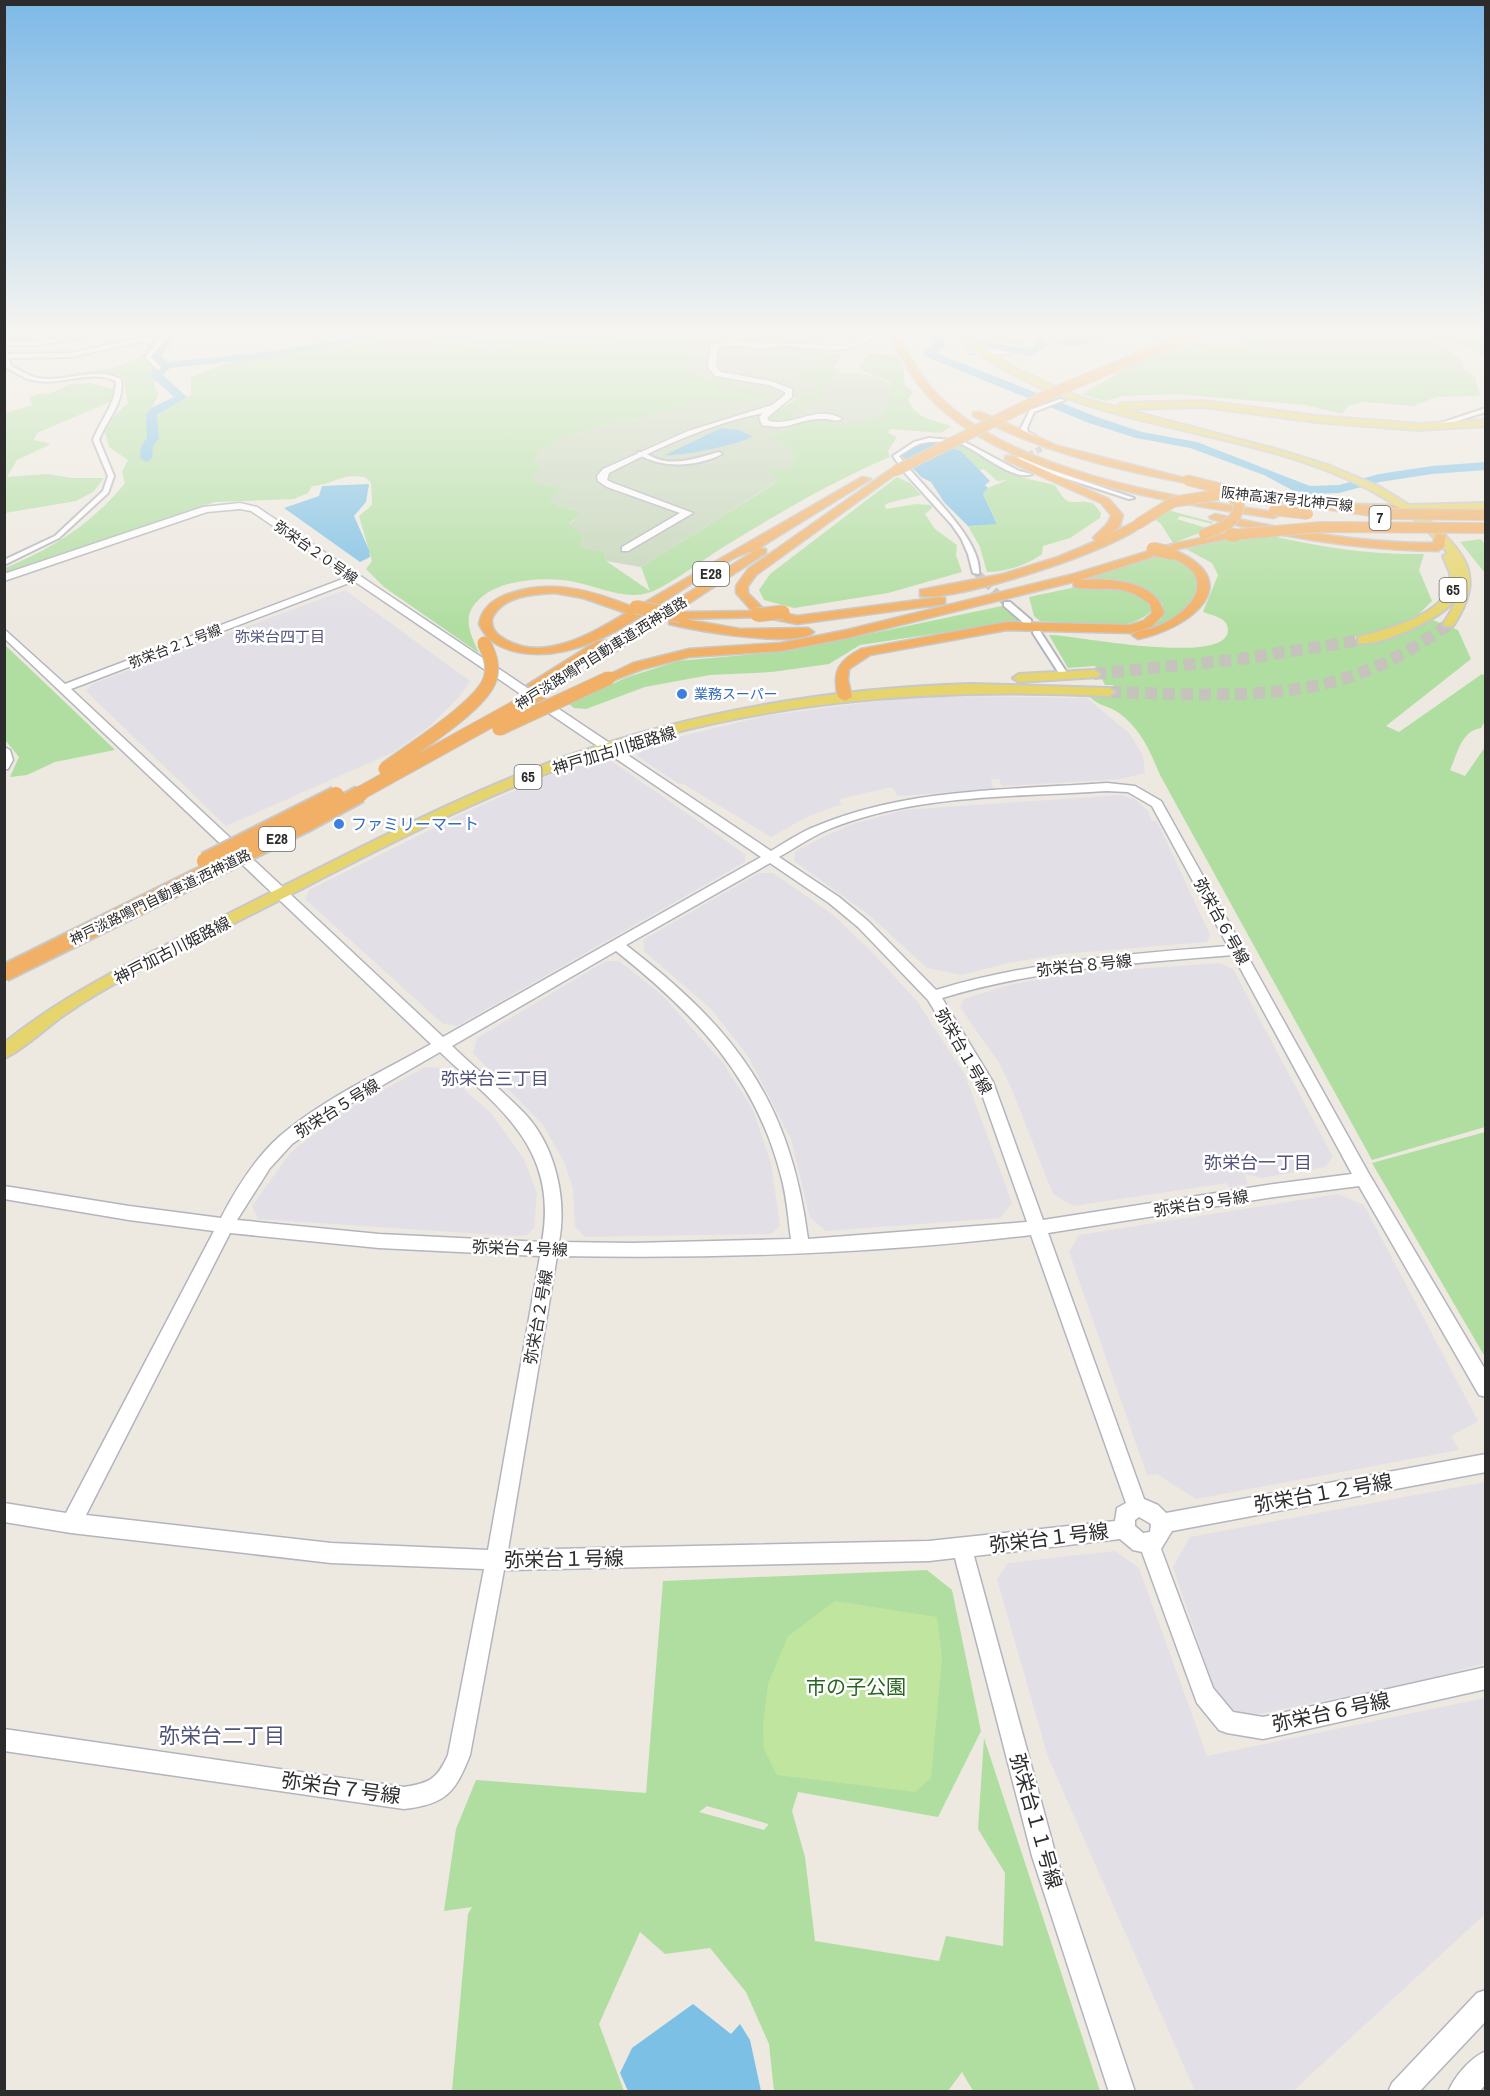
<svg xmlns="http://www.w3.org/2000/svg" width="1490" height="2096" viewBox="0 0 1490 2096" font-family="'Archivo Narrow','Noto Sans JP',sans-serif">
  <rect width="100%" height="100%" fill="#ede8e0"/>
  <path fill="#e2e0e6" d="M345,590L470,681L460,696L430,726L394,752L226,826L86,691L92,684Z
    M954,696L1087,698L1130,734L1143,756L1145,773L1120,779L1002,786L999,779H991L993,789L897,796L892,787L839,799L842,804L807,817L771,837L682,783L679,784L637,756L641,746L765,716L893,699Z
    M595,760H610L745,854V862L457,1026L443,1024L305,899L309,890L464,813L555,773Z
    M1120,795L1135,799L1148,811L1152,821H1157L1210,935L1207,942L1061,954L1008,963L962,975L927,968L868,914L794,861L795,852L825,836L853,824L904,810Z
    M759,873H773L832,914L870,950L917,1001L965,1075L1012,1203L1000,1218L826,1231L810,1218L791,1139L748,1056L711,1009L644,951L643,940Z
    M606,961H619L661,994L723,1063L753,1110L771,1163L780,1226L771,1234L585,1237L575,1226L573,1188L565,1164L544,1126L473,1053L477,1038Z
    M1220,963L1233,969L1333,1157L1325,1167L1262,1178L1244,1174L1248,1184L1229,1187L1227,1183L1073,1206L1053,1194L1010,1085L999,1063L960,1007L964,999L1009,985L1067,974Z
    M425,1067L439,1068L492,1114L524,1159L537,1193L534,1228L527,1235L515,1236L258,1219L252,1206L291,1152L343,1112Z
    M1338,1194L1364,1205L1478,1421L1451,1436L1459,1450L1196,1499L1157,1474L1147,1475L1069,1252L1079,1235Z
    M1485,1482V1663L1422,1681L1253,1715L1238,1713L1225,1703L1214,1688L1173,1567L1190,1537Z
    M1115,1551L1139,1568L1207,1756L1485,1698V1914L1293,2091H1195L1048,1757L997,1579L1008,1563Z"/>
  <path fill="#b0dea1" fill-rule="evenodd" d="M159,333H164L144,359L153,367L152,374L156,380L154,386L159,394L151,409L159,415L165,407L191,395V377L232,361L409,336L457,344L499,346L575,338L658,333H776L783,336L780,341L715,342L706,349L691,350L688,369L711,381L721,378L737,381L732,389L735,390L775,393L772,395L725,403L694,402L640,419L618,421L567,437L538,451L543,468L563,489L557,505L578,511V517L569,523L582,533L583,538L579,547L604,552L606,561L650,591L641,567L777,482L770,469L768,437L811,418L882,416L894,389L888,381L858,369L869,353L897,356L903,365L905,385L913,392L908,399C915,419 934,420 951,426L941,433L890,429L888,433L897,437L888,451L890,457C833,481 777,514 725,546C704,559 673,583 651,592C626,601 600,587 575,582C549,576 504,579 483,596C460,614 469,631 479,653L384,587L366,569L372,561L359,516L372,505L371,483L365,477C338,473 337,484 312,486L308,493L294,499L215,502L5,574V568C52,549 93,523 125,483L122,472L128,460L109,447L105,432L116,414L128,403L123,376L111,374L60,376L112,368L136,360L155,341Z
    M425,333H620L562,334L518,341L479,342L441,338Z
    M993,333H1029L1022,345L991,342L983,339Z
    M1250,333H1485V357L1463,345L1434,340L1461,360L1464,369L1475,376L1480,396L1436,397L1414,406L1363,402L1348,406L1342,414L1305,405L1175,394L1123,396L1105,401L1081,395C1113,376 1159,347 1195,344C1210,342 1226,348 1242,348Z
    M736,345L765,348L788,346L840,355L841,357L833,368L841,370L836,372L826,393L793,411L791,416L804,417C792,423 780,430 769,419L772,414L817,386L800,384L803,379L789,377L802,354L733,348Z
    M89,383L114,389L110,402L37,433L34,440L51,444L17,460L7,477L48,474L71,478H104L93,492L76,501L5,513V385V411L9,412L32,405L29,398L36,394L51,393L70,384Z
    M958,443L1024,478L1055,485C1070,511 1069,498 1093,503L1101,513L1100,518L1070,538L1043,546L1042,554C1027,565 1006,572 987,572L980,547L968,526L997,523L983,494L988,488L1007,480L997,481L984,469L979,470L961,451L951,447Z
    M897,477L910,483L921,495L888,503L885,505L886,509L916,504L931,505L932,508L925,514L935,529L957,545L956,555L962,572L888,593L794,608L764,600L759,590L770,574Z
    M1163,509L1213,522L1212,524L1180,516L1177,519L1210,529L1173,543L1161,524L1152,517Z
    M1268,535C1320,547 1370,555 1424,554L1419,570L1432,601L1411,622L1352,637L1363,645L1390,638L1433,620L1458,630L1471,659L1386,726L1399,732L1482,674L1485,676V721L1481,728C1461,731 1458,753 1450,770L1465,776L1485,747V1127L1372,1160L1160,775C1150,751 1141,729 1119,713C1110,706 1098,706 1090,697L1091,693L1114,697L1113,685H1105L1095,666L1068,668L1049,635C1065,633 1242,671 1227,625C1224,617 1211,615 1203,612L1218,575L1212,563L1186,549L1238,536Z
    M1481,539L1485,545V573L1460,542Z
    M1163,554C1216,564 1199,611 1161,627C1154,630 1145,631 1138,632L1162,619L1163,604C1136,579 1101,577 1067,583Z
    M1081,586C1103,587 1143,584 1152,610C1126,638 1074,622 1040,621L1034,616L1029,597Z
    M1002,606L1020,621L860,645L829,664L772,672L710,675L645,687L586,709L574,708L568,703L628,677L678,661L788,651Z
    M5,645L112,747L115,750L55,762L27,775L10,777L19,757L5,740Z
    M1485,1132H1486L1485,1357L1372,1163Z
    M927,1570L952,1590L981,1731L938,1817L798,1792L792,1811L805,1857L815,1941L939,1961L946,1936L1003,1946L1005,1873L978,1829L984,1738L1100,2091H973L962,2072L948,2091H774L769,2044L746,1992L710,1948L665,1954L640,1932L599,2024L624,2091H452L468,1914L472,1907L444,1911L456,1829L476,1780L646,1793L663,1581ZM707,1806L768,1824V1825L764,1830L699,1812Z"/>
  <path fill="#c4d5b9" d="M715,342L736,345L734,348L824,356L820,366L791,377L803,379L801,384L818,386L812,395C798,394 776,407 769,419C779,429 791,422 802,418L790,416L793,411L826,393L836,372C854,374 882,373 894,389L882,416L842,426H831L828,418H811L769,436L784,444L796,457L792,467L770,469L778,481L641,567L606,561L604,552L578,547L583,538L582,533L568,525L578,517V511L550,503L551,498L563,489L535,483L533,475L542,468L533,462L538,451L567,437L618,421L640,419L694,402L725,403L774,394L735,390L731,389L737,381L721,378L711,381L688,369L691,350L706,349Z"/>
  <path fill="#c0e59e" d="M835,1601L937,1617L942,1658L931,1778L915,1792L777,1775L764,1749L763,1725L768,1684L788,1636Z"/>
  <path fill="#7cc0e5" d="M1053,333H1078L1103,340L1071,347L1048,340Z
    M721,428L739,430L752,436C745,444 677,457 665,455Z
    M936,442L961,451L990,481L985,485L988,488L983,494L997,524L968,526L944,502L931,482L921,477L902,456L919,444Z
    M369,484L366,502L354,516L369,550L370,557L360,562L284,508L319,496L322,486Z
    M693,2004L731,2034L740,2024L750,2040L761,2091H628L620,2073L632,2048Z"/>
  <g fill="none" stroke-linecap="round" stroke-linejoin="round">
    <path stroke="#7cc0e5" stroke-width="2" d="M1041,347L1057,340"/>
    <path fill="#7cc0e5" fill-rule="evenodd" d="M31,333H62L4,343V337Z
      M169,333H180L161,356L168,362L265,352L382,333H409L265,358L170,368L163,375L187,397L157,415L159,438L153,446L152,458L146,462L140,458L141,446L147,438L146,414L151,408L174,397L151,376L152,370L158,365L152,363L150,356Z
      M412,333L493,339L564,333H642L628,337L493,345L439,341Z
      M929,333H940L945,340L944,346L936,353L1097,417L1142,432L1197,442L1310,486L1339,485L1379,474L1432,466L1486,462V470L1432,474L1380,482L1339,493L1310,494L1292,490L1264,475L1190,448L1136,438L1089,423L924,356V352L935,343Z
      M1035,333H1045L1043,340L1046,347L1030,356L980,345L985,342L1028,349L1035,346L1033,340Z"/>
    <path stroke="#c6c2bc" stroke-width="6" stroke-dasharray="6 3" stroke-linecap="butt" d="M1020,459L1051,444"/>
    <path stroke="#c6c2bc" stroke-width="8" stroke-dasharray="8 4" stroke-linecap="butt" d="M977,573L1007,604"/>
    <path stroke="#c6c2bc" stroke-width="12" stroke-dasharray="12 6" stroke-linecap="butt" d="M1094,674L1241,659L1362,640
      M1109,692C1195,694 1292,703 1373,668C1401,656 1425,641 1449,624"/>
    <defs>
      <path id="street" d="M91,333H105L38,345H4V341H38Z
        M133,333H139L140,338L152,339V343L149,345L147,342H138L71,357L9,358L11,366C20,370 28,376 37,378C66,383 93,366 121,379C125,402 107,420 99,440L114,476L108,493L59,538L4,565V560L55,536L103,491L108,476L93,440C101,419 116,404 116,381C91,369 64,385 37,381C26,380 17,373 7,368L4,361V349L8,354L71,353L135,339Z
        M165,333H170L151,357L161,368L158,370L145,357Z
        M315,333H320L325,339L320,340Z
        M1060,399L1065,400L1034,412L1027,428L1028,432L1036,436V438L1023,434L1021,428L1030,410Z
        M1486,408V412L1437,427L1432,426Z
        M929,438L963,441L1019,471L1032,474C1014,482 979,451 961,444C952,441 928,441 919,444C912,447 906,452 899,456C921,487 982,537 979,574L973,573L968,554L961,538L952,525L905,473L893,456L914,442Z
        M638,452C646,452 652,458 660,460C680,465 701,457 719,452L722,454C696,467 663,469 638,454Z
        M1020,457L1048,469L1134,498L1129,499L1046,472H1039V469L1018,460V458Z
        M1004,602H1010L1031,620V624H1025L1004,606Z
        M1034,631H1040L1069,676L1068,678H1062L1033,633Z"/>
      <path id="secondary" d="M870,333H879C852,359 819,348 786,346C777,346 768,349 759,348C745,347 732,343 718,348L716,367L721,372L771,381L792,389V397L767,418L769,421C794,427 818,404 842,419C836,423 827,418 819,419C795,420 790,431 762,425L759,417L763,413C709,424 658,448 609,473L607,480L613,483L693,513L628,551H622V547L680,513L607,487L598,481L597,476L603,469L688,431L772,405L785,395V392L769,385L715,376L708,367L711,345L731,341L844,346L863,339Z
        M989,348L1013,353C1009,355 971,354 966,352Z
        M240,503L257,507L771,851C786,842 802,831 819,825C909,788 1011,790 1107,783L1135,786L1161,801L1369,1174L1486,1371V1397L1479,1395L1359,1186L1274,1197L1048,1233L1144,1499L1158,1505L1166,1513L1486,1454V1472L1172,1531L1161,1549L1213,1688L1233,1712L1263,1717L1486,1667V1689L1263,1739L1227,1733L1219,1730L1197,1703L1142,1552L1133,1550L1120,1539L974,1556L1056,1856L1135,2092H1109L1032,1856L955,1558L929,1561L504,1570L470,1755C455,1793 446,1804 404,1809L4,1751V1729L404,1787C430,1783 437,1779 448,1755L484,1569L331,1563L71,1533L4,1522V1503L66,1513L214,1231L129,1220L4,1199V1186L129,1206L221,1218C236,1189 255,1158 280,1136C323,1099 382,1072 431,1044L4,638V629L65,684L348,577L251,511L240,509L207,512L4,581V574L203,507ZM354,581L761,857L443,1037L71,689ZM1107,791L1128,792L1152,806L1228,946C1129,954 1031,961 936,990L868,921L839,897L779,857C795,848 811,837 827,830C914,794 1015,797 1107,791ZM770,863L829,903L858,927L928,1000L978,1083L1027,1222L808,1239C790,1100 735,1029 626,945ZM616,951C694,1013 756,1077 781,1176C787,1197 788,1218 791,1239L632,1243L559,1242C567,1200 556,1148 526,1115C503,1091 476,1069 452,1046ZM1233,955L1352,1174L1274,1184L1043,1220L993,1082L942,998C1037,969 1134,963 1233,955ZM440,1052C500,1109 559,1148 542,1242L379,1234L237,1220L270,1168L292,1144L345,1107ZM230,1233L379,1248L540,1256L488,1550L331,1543L86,1515ZM1031,1235L1126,1503L1117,1508L1115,1521L929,1541L508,1550L557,1256C715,1259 874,1254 1031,1235ZM1139,1517L1151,1524L1150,1532L1143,1533L1135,1526V1520Z
        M4,747L10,750L13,760L8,769H4Z
        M1486,1990V2021L1419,2092H1388L1392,2083L1477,1993Z
        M1486,2051V2084L1479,2092H1448C1455,2076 1470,2058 1486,2051Z"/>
      <path id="primary" d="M955,333H964L1018,370L1081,398L1279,450L1330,466L1378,486L1409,505L1486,503V509L1419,511C1460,550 1490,570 1453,626H1445L1443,624C1452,610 1460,597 1460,581C1459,590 1456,599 1449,606C1434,621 1378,647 1358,643V637C1385,630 1457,613 1450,573C1448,568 1445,561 1443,556L1448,553C1356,437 1163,444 1035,385C1007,372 977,356 955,333Z
        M1203,401L1317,416L1418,424L1486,420V426L1418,430L1317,422L1203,407L1122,409L1117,406L1122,403Z
        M1094,670L1100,674L1098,677L1019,682L1013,678L1019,674Z
        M971,684L1109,688L1115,692L1109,696C924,687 745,701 569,765C440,812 321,881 198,941C153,963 108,985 67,1013C50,1024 21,1052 4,1058V1043C79,983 166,946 250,903C352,852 453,798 559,759C691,712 832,688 971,684Z"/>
      <path id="highway" d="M888,333H897C908,355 920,377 937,394C1011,472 1172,497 1274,512L1280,515L1274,518C1171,503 1004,477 930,398C912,379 900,356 888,333Z
        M973,412H981L1058,446L1192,480L1187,483C1112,469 1042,451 973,416Z
        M1005,456H1013L1109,499L1123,515L1120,526L1112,533L1134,522L1144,524C1119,549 953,603 920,596V590L1003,574L1058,557L1096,541L1093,538C1100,529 1108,527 1111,515L1101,503L1005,460Z
        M891,469L900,471L756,575L748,586V593L763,608L797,616L941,597L945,598V604L797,624L762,617L682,619V613L686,612L752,611L736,593V586L748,569Z
        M862,477L871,479L759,548L766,549V553L599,662H589L588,658L539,688L534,689L527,685L597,641H607L608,644L754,551C739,553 723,565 709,573C653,605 587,666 518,652C499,648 487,641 479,624C482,607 495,598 511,593C553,579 595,591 635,608ZM555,593L583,598L626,613C593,633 542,664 503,638C496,634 491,628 492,619C501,596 533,594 555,593Z
        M1356,504L1394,505L1400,508L1394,511L1352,509V505Z
        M1215,514C1287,530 1359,543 1433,543L1436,533L1446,535L1444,547L1438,551C1361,550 1286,538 1211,519L1209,517Z
        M1231,532L1237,535L1235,537L1174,550C1250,583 1188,629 1138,639L1132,635C1137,630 1146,630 1153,628C1172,622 1207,599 1195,575C1189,563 1174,561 1165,553L1080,580C1108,578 1158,580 1164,614L1151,627L1131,633L1007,630L870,655L849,669L848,680L852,697L845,701L838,697C832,672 838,661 861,649L1007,622L1130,625L1143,621L1152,613L1150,604C1120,580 1105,593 1074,587L1073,582L847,638L781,651L689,657L643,669L609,682L602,678L633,663L689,649L781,643L847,630L1074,574L1172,544Z
        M673,617L740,629L808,628L814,632C797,649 693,630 669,624V618Z"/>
    </defs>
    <use href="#street" stroke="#b3b5be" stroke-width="4"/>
    <use href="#secondary" stroke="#b3b5be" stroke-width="3"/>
    <use href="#primary" stroke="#c8c8c8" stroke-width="4"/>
    <use href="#highway" stroke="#c8c8c8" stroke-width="3"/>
    <use href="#street" fill="#fff" fill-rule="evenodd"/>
    <use href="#secondary" fill="#fff" fill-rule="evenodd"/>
    <use href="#primary" fill="#e6d56c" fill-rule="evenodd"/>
    <use href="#highway" fill="#f1b066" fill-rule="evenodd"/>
    <defs>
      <path id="highway-bridge-far2" d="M895,471L1043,397L1196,333
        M1187,480L1222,489L1239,503C1239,523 1220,528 1204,534
        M1274,510L1308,514
        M1138,524L1173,502L1222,494L1274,497L1392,514L1486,515
        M1231,535L1321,527L1485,528"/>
      <path id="highway-bridge-far1" d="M1231,535H1235
        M1153,549L1171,553
        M636,607L681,616
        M757,615L783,612
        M499,729L609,678
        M385,769C410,750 482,706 490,679C494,666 490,655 484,643
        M357,795L543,692"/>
      <path id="highway-bridge" d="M205,861L336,795
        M4,973L309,822L360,794"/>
    </defs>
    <use href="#highway-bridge-far2" stroke="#c8c8c8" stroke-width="12" stroke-linecap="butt"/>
    <use href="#highway-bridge-far1" stroke="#c8c8c8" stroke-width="15" stroke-linecap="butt"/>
    <use href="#highway-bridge" stroke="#c8c8c8" stroke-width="20" stroke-linecap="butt"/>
    <use href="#highway-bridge-far2" stroke="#f1b066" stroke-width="10"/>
    <use href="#highway-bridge-far1" stroke="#f1b066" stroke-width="13"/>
    <use href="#highway-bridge" stroke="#f1b066" stroke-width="16"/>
  </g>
  <linearGradient id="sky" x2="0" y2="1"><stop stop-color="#7db9e7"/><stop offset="0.53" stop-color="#f7f5f1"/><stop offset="1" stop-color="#f7f5f1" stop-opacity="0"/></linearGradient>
  <rect width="1490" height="627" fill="url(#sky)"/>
  <g fill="#3f7fe0" stroke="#fff" stroke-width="2">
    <circle cx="682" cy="694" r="6"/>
    <circle cx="339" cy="824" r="6"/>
  </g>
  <g text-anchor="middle" stroke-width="5" stroke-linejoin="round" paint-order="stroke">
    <g font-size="14" fill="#2c2c2c" stroke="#fff">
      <text transform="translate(1287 499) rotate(6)" y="5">阪神高速7号北神戸線</text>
      <text transform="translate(316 552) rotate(35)" y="5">弥栄台２０号線</text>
      <text transform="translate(175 646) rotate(-21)" y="5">弥栄台２１号線</text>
      <text transform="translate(601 653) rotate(-32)" y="5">神戸淡路鳴門自動車道;西神道路</text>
      <text transform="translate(160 897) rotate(-26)" y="5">神戸淡路鳴門自動車道;西神道路</text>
    </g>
    <g font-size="14" fill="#366cbe" stroke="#fff" text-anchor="start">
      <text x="694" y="699">業務スーパー</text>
    </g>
    <g fill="#fff" stroke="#6b6b6b" stroke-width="1.5">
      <rect x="1369.5" y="506" width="21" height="24" rx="4.5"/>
      <rect x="693" y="562" width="36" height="24" rx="4.5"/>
      <rect x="1439.5" y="578" width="27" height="24" rx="4.5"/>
      <rect x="514.5" y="765" width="27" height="24" rx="4.5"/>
      <rect x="259" y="827" width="36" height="24" rx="4.5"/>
    </g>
    <g font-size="15" font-weight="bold" fill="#2c2c2c">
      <text x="1380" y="523">7</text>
      <text x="711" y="579">E28</text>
      <text x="1453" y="595">65</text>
      <text x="528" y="782">65</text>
      <text x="277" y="844">E28</text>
    </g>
    <g font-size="15" fill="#50537a" stroke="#fff">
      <text x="280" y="642">弥栄台四丁目</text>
    </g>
    <g font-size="16" fill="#2c2c2c" stroke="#fff">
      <text transform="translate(614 750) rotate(-17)" y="6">神戸加古川姫路線</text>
      <text transform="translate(1222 921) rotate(61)" y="6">弥栄台６号線</text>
      <text transform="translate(172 950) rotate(-27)" y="6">神戸加古川姫路線</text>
      <text transform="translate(1084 965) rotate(-6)" y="6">弥栄台８号線</text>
      <text transform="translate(964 1051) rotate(60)" y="6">弥栄台１号線</text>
      <text transform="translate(337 1108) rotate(-32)" y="6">弥栄台５号線</text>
      <text transform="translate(1201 1203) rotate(-9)" y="6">弥栄台９号線</text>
      <text transform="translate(520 1248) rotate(2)" y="6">弥栄台４号線</text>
      <text transform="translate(538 1317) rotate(-80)" y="6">弥栄台２号線</text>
    </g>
    <g font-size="16" fill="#366cbe" stroke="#fff" text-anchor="start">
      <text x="351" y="830">ファミリーマート</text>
    </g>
    <g font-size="18" fill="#50537a" stroke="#fff">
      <text x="495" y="1085">弥栄台三丁目</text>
      <text x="1258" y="1169">弥栄台一丁目</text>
    </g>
    <g font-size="20" fill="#2c2c2c" stroke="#fff">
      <text transform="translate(1323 1493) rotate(-10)" y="7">弥栄台１２号線</text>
      <text transform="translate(1049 1538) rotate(-7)" y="7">弥栄台１号線</text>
      <text transform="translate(564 1559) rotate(-1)" y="7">弥栄台１号線</text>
      <text transform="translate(1331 1712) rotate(-12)" y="7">弥栄台６号線</text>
      <text transform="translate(341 1788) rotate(8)" y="7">弥栄台７号線</text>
      <text transform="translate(1036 1821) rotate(74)" y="7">弥栄台１１号線</text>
    </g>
    <g font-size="20" fill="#296521" stroke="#fff">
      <text x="856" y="1694">市の子公園</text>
    </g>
    <g font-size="21" fill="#50537a" stroke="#fff">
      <text x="222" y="1743">弥栄台二丁目</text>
    </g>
  </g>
  <rect width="1490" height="2096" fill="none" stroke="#2c2c2c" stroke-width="12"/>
</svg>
